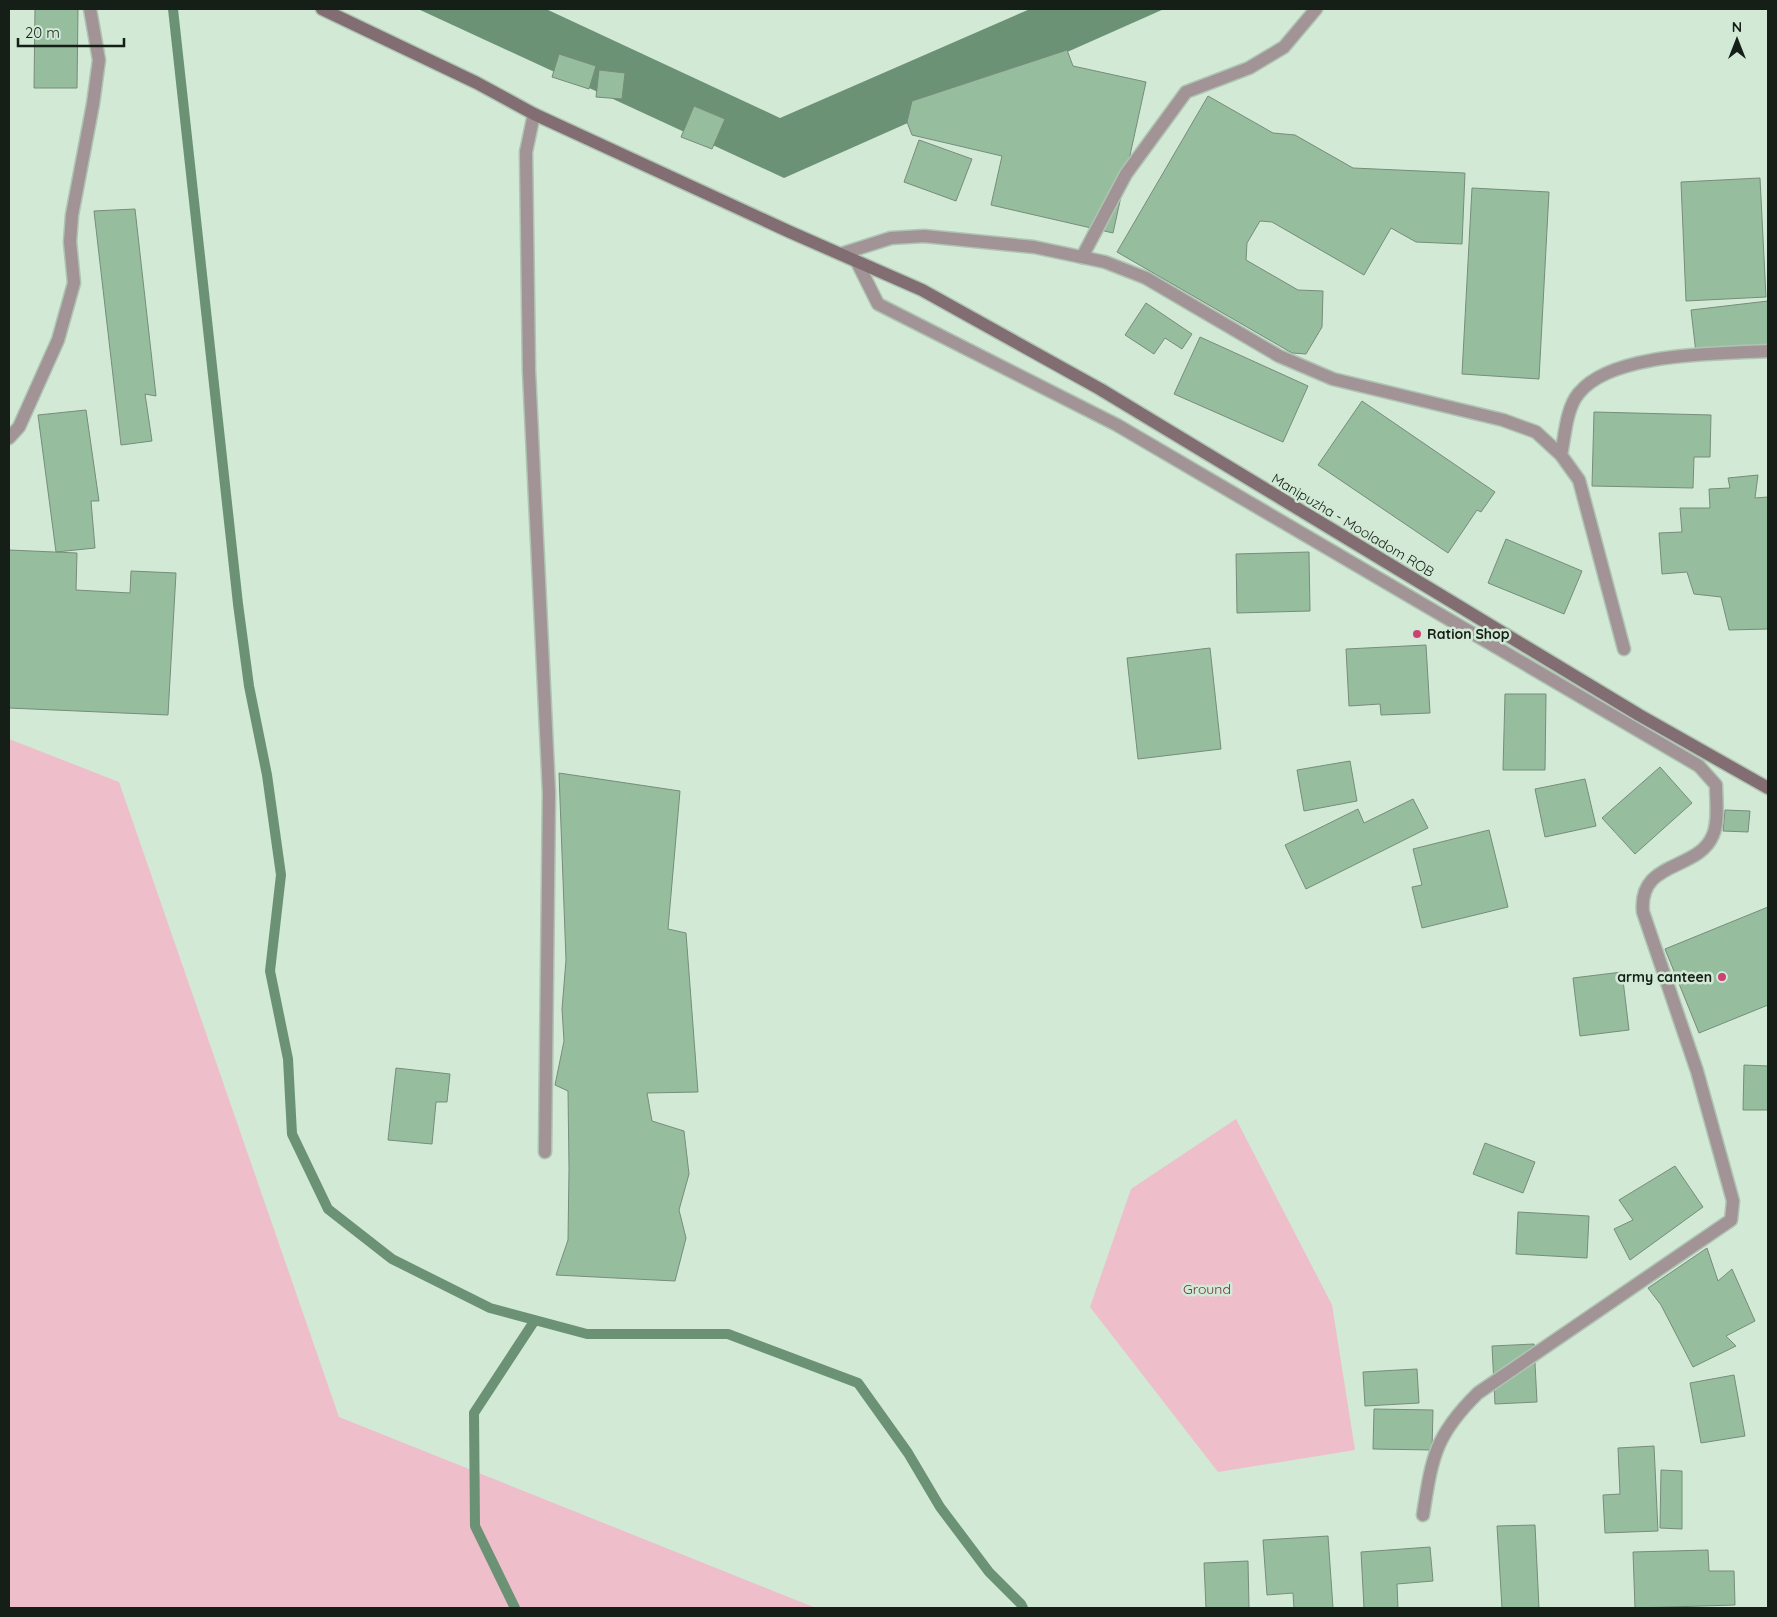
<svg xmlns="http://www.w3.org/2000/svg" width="1777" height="1617" viewBox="0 0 1777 1617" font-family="Quicksand,sans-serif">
  <rect width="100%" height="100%" fill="#d1e9d5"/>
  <path fill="#eebeca" d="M9,739L119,782L339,1417L816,1608H9Z
    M1236,1119L1332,1305L1355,1450L1218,1472L1090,1307L1131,1189Z"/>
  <path fill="#6c9275" d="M418,9H546L780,118L1030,9H1164L784,178Z"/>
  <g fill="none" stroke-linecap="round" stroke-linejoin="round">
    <path stroke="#6c9275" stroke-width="10" d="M173,9L238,604L249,686L267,775L281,875L270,971L288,1059L292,1134L328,1209L392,1259L490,1308L587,1334H728L858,1383L908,1453L940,1507L989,1572L1021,1604L1023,1608
      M515,1608L475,1526L474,1413L535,1320"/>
  </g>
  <path fill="#96bd9e" stroke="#768d7a" d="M35,9H78L77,88H34Z
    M1067,50L1073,66L1146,82L1113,233L991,205L1002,156L912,135L907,122L912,101Z
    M559,54L596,66L589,89L552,77Z
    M599,70L625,73L622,99L596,97Z
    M1208,96L1273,133L1295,135L1353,168L1465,173L1462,244L1416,242L1391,228L1364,275L1272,222L1260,221L1247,243L1246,260L1298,290L1323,291L1322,327L1306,354L1292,353L1117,252Z
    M694,106L725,119L712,149L681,137Z
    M919,140L972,159L956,201L904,182Z
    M1760,178L1766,297L1686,301L1681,182Z
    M1472,188L1549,192L1539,379L1462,374Z
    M135,209L156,396L145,394L152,441L121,445L94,211Z
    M1768,301V345L1696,353L1691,310Z
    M1146,303L1192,334L1182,349L1165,338L1154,354L1125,335Z
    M1200,337L1308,386L1283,442L1174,394Z
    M1362,401L1495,492L1481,512L1477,510L1448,553L1318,465Z
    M86,410L99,501H91L95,548L56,552L38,415Z
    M1594,412L1711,415L1710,457H1694L1693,488L1592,486Z
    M1758,475L1755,498L1768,497V629L1729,630L1721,597L1694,594L1687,572L1662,574L1659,533L1682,532L1680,508H1710L1709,489L1730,488L1728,478Z
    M1506,539L1582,571L1564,614L1488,583Z
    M9,550L77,553L76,590L130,593L131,571L176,573L168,715L9,708Z
    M1309,552L1310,611L1237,613L1236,554Z
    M1426,645L1430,713L1381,715L1380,704L1349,706L1346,649Z
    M1210,648L1221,749L1138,759L1127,658Z
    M1505,694H1546L1545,770H1503Z
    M1350,761L1357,801L1304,811L1297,770Z
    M1660,767L1692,803L1635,854L1602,818Z
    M559,773L680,791L668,929L686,933L698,1092L647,1093L652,1121L684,1131L689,1174L679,1210L686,1238L675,1281L556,1275L568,1240L569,1169L568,1091L555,1085L564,1041L562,1009L566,960Z
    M1585,779L1596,826L1545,837L1535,789Z
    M1413,799L1428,828L1306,889L1285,845L1358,809L1364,823Z
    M1725,810L1750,811L1748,832L1723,831Z
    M1489,830L1508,907L1422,928L1412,887L1422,885L1413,849Z
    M1768,907V1005L1699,1033L1665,949Z
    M1622,972L1629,1030L1580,1036L1573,978Z
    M1744,1065L1768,1066V1110H1743Z
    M396,1068L450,1074L447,1102H436L432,1144L388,1140Z
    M1485,1143L1535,1162L1523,1193L1473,1174Z
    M1675,1166L1703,1207L1630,1260L1614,1229L1633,1220L1619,1200Z
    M1518,1212L1589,1216L1587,1258L1516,1254Z
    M1707,1248L1718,1281L1732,1269L1755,1321L1726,1336L1736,1346L1693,1367L1661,1305L1648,1288Z
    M1534,1344L1537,1402L1495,1404L1492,1346Z
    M1417,1369L1419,1403L1365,1406L1363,1372Z
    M1734,1375L1745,1436L1701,1443L1690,1383Z
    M1374,1409L1433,1410L1432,1450L1373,1449Z
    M1654,1446L1658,1531L1605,1533L1603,1495L1620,1494L1618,1448Z
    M1661,1470L1682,1471V1529L1660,1528Z
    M1535,1525L1539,1608H1502L1497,1526Z
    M1328,1536L1333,1608H1294L1293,1593L1267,1595L1263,1540Z
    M1430,1547L1433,1581L1397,1584L1398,1608H1364L1361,1552Z
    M1708,1550L1709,1571H1734L1735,1605L1635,1608L1633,1552Z
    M1248,1561L1249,1608H1206L1204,1563Z"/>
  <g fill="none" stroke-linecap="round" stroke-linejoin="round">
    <defs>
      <path id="service" d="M534,114L526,152L529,371L549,793L545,1152
        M841,254L891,238L924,236L1034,247L1105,262L1146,278L1279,356L1333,379L1503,420L1536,432L1561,455L1579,480L1624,649
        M9,438L19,427L58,340L74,283L70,242L72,215L93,104L99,60L90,9
        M1561,455C1565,436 1566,408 1579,393C1612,352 1718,354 1768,351"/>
      <path id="minor" d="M1082,257L1126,174L1186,92L1249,68L1284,47L1316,9
        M857,262L878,304L1117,425L1699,766L1716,785C1716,800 1719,821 1713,835C1698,872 1638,859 1643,912L1697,1071L1733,1201L1731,1220L1478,1393C1435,1435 1432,1457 1423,1515"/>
      <path id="secondary" d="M322,9L477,83L534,114L790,232L922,290L1100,389L1639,715L1768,788"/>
    </defs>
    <use href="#service" stroke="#afc4b3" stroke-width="15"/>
    <use href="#minor" stroke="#afc4b3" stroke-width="15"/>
    <use href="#secondary" stroke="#afc4b3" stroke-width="15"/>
    <use href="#service" stroke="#a19396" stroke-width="12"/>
    <use href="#minor" stroke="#a19396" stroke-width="12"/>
    <use href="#secondary" stroke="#816d72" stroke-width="12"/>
  </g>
  <g fill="#cd4175" stroke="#d1e9d5" stroke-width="2">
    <circle cx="1417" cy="634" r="5"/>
    <circle cx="1722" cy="977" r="5"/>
  </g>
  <g text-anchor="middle" stroke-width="5" stroke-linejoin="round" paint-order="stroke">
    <g font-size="14" fill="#151e17" stroke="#d1e9d5">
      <text transform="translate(1353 525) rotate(31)" y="5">Manipuzha - Mooladom ROB</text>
    </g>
    <g font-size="14" font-weight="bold" fill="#151e17" stroke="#d1e9d5" text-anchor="start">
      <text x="1427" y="639">Ration Shop</text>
      <text x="1712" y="982" text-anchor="end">army canteen</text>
    </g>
    <g font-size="14" fill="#6f3145" stroke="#d1e9d5">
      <text x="1207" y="1294">Ground</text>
    </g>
  </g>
  <rect width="1777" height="1617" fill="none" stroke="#151e17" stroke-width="20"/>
  <g transform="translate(1737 40)" stroke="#d1e9d5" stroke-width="4" paint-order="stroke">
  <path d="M0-4L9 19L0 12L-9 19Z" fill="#151e17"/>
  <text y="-8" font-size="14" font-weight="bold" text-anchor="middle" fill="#151e17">N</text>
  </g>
  <path d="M18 38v8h106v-8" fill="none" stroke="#151e17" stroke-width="2.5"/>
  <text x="25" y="38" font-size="15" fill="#151e17" stroke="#d1e9d5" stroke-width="4" paint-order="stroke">20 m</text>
</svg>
